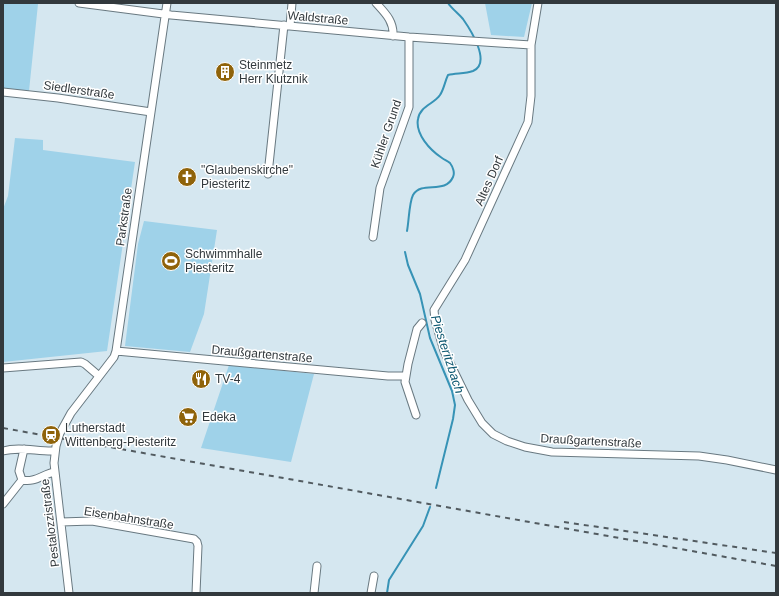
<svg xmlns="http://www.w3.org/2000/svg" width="779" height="596" viewBox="0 0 779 596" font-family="Helvetica,sans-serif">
  <rect width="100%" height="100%" fill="#d5e7f0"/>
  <path fill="#9fd2e9" d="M3,3L38,4L29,91L3,89Z
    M485,3H532L524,37L491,35Z
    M15,138L43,140V150L135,162L107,351L3,362V209L8,196Z
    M144,221L217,230L204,314L190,352L125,346L138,244Z
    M229,365L314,374L291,462L201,448Z"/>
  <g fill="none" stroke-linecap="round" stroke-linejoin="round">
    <path stroke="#3793b6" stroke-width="2" d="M407,231C409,221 409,203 413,195C422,180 445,195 453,177C455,173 453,167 450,163C448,161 445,160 442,158C430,150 415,134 418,119C420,106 434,104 440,95C444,89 445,81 448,75C456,73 465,74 473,71C492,63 470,29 463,19C458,13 452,9 448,3
      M405,252L408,265L420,294L430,338L452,391L455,405L453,419L436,488
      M387,593L389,580L423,526L430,507"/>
    <defs>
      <path id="minor" d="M79,3L171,15L409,37L531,45
        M376,3C385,13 394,21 393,36
        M538,3L531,45V96L528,122L465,260L434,310L435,320L444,351L468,400L482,423L493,434L507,441L525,447L552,452L699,456L727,460L776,470
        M290,26L292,3
        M3,92L58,98L151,112
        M268,174L284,25
        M373,237L380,188L409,107V37
        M116,351L388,376H405
        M3,368L81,362L85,364L99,376
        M416,415L405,382L408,364L417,329L422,323
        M3,451C20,446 38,452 55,451
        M22,480C35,483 43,474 55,472
        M22,480L19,471L24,449
        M3,504L22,480
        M61,522L92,521L194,539L197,542L198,546L196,593
        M69,593L54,463L56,446L60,433L71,413L114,357L116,351L167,3
        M314,593L317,566
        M371,593L374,576"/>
    </defs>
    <use href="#minor" stroke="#697981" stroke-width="9"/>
    <use href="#minor" stroke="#fff" stroke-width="7"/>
    <path stroke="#525b60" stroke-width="2" stroke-dasharray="5 5" stroke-linecap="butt" d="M3,428L776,566
      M564,522L776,553"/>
  </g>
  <defs>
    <symbol id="building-disc" viewBox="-11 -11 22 22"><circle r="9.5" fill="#8f630a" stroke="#fff"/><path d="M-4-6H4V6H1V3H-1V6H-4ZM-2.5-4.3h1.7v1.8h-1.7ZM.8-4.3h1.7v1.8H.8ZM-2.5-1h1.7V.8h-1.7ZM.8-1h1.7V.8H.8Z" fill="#fff"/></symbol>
    <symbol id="church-disc" viewBox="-11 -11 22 22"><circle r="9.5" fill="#8f630a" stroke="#fff"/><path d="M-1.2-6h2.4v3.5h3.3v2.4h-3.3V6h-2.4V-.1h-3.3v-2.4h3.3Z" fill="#fff"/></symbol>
    <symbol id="stadium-disc" viewBox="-11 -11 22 22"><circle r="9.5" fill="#8f630a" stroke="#fff"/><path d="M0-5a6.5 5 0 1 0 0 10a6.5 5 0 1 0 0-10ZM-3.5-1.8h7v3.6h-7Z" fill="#fff"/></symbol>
    <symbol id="restaurant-disc" viewBox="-11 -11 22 22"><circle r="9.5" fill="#8f630a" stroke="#fff"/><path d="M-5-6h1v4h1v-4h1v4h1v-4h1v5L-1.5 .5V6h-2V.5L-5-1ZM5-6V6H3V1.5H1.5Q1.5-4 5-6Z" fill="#fff"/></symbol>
    <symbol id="supermarket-disc" viewBox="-11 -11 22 22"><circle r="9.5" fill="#8f630a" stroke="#fff"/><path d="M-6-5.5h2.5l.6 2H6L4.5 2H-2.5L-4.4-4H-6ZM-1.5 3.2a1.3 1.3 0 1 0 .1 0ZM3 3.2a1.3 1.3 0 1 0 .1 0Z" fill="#fff"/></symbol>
    <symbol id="station-disc" viewBox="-11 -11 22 22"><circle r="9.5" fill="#8f630a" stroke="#fff"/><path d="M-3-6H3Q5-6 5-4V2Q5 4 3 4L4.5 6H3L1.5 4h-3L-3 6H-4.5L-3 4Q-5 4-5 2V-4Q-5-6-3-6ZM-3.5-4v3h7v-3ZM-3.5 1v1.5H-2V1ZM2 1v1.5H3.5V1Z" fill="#fff"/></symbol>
  </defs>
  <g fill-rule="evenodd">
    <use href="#building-disc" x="214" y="61" width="22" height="22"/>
    <use href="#church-disc" x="176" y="166" width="22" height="22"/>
    <use href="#stadium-disc" x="160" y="250" width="22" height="22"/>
    <use href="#restaurant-disc" x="190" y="368" width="22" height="22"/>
    <use href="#supermarket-disc" x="177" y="406" width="22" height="22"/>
    <use href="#station-disc" x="40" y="424" width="22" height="22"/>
  </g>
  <g text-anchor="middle" stroke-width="3" stroke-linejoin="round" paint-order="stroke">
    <g font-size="12" fill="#32393d" stroke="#fff">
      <text transform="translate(318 18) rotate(5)" y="4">Waldstraße</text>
      <text transform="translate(79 90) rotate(8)" y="4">Siedlerstraße</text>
      <text transform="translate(386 134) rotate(-71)" y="4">Kühler Grund</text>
      <text transform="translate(489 181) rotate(-66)" y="4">Altes Dorf</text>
      <text transform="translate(124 217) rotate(-82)" y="4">Parkstraße</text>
      <text transform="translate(262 354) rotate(5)" y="4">Draußgartenstraße</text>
      <text transform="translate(591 441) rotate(3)" y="4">Draußgartenstraße</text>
      <text transform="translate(129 518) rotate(9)" y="4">Eisenbahnstraße</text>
      <text transform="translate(50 523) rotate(-97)" y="4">Pestalozzistraße</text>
    </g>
    <g font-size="12" fill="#32393d" stroke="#fff" text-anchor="start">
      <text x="239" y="69">Steinmetz<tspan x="239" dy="14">Herr Klutznik</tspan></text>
      <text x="201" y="174">"Glaubenskirche"<tspan x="201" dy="14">Piesteritz</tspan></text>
      <text x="185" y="258">Schwimmhalle<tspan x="185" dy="14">Piesteritz</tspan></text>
      <text x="215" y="383">TV-4</text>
      <text x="202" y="421">Edeka</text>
      <text x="65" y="432">Lutherstadt<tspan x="65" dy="14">Wittenberg-Piesteritz</tspan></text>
    </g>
    <g font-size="13" font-style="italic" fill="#0e5871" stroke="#fff">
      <text transform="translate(448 354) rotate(72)" y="5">Piesteritzbach</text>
    </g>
  </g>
  <rect width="779" height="596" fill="none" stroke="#32393d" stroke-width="8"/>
</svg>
